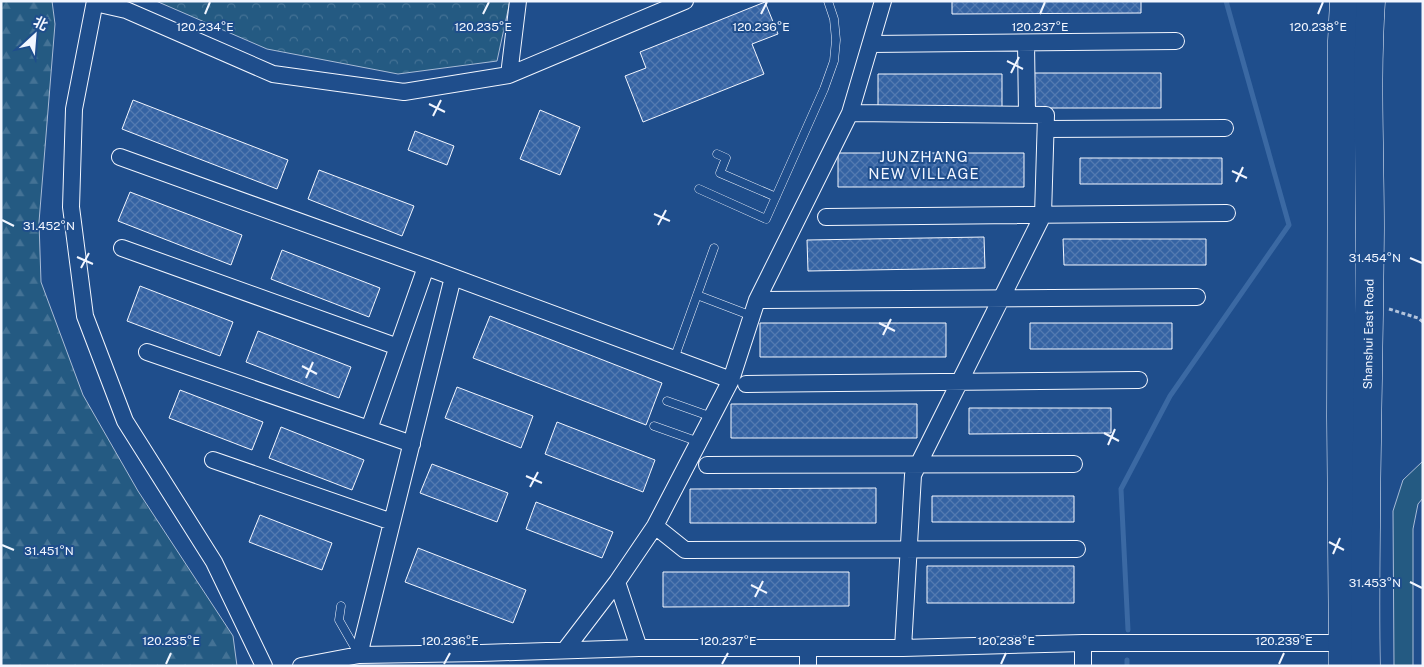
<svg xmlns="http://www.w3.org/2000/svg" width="1424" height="667" viewBox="0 0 1424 667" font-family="'Public Sans','Noto Sans SC',sans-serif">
  <defs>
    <pattern id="forest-firs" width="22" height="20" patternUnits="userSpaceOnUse" patternTransform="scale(1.25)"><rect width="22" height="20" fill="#245a82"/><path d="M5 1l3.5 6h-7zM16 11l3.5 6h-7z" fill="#447295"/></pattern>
    <pattern id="park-crowns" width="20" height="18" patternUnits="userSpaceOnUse" patternTransform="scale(1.25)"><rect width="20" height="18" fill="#245a82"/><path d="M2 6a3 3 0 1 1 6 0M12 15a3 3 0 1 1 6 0" fill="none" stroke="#447295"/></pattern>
    <pattern id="building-cross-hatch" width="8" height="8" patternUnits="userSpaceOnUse" patternTransform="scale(1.25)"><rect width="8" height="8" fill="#3563a3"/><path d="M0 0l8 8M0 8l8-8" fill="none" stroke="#537ab1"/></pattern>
  </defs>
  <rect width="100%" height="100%" fill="#1f4e8c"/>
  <path fill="url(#forest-firs)" stroke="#a8bbd7" d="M1,1H52L55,24L39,222L41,282L83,395L138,491L233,636L237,666H1Z"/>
  <path fill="url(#park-crowns)" stroke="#a8bbd7" d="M156,1H510L497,61L398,74L267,49Z"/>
  <path fill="#245a82" stroke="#a8bbd7" d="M1423,461V498L1418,504L1413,529V666H1394L1393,511L1403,480Z"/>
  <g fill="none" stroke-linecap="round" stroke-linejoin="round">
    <path stroke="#3b69a3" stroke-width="5" d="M1128,630L1121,489L1170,396L1289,225L1226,1
      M1127,666V660"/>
  </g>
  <path fill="url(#building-cross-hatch)" stroke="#f2f6ff" d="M952,1H1141V13L952,14Z
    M765,2L778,34L752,44L764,74L643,122L625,76L646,68L640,52Z
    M1031,73H1161V108H1032Z
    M878,74H1002V107H878Z
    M133,100L288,160L277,189L122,129Z
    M540,110L580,127L560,175L520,159Z
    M415,131L454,146L447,165L408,150Z
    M838,153H1024V187H838Z
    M1080,158H1222V184H1080Z
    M319,170L414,206L402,236L308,199Z
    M130,192L242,235L231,265L118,221Z
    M984,237L985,268L808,271L807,240Z
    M1063,239H1206V265H1064Z
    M282,250L380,288L369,317L271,279Z
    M140,286L233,322L220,356L127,321Z
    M490,316L662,383L646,425L473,358Z
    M760,323H946V357H760Z
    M1030,323H1172V349H1030Z
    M258,331L351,367L339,398L246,362Z
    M457,387L533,416L521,448L445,418Z
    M180,390L263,422L252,450L169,418Z
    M731,404H917V438H731Z
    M969,408H1111V433L969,434Z
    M557,422L655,460L643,492L545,454Z
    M281,427L364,460L352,490L269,458Z
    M432,464L508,493L497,522L420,493Z
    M876,488V523H690V489Z
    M932,496H1074V522H932Z
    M536,502L613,532L602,558L526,529Z
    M260,515L332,543L322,570L249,542Z
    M418,548L526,590L513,623L405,582Z
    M927,566H1074V603H927Z
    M663,572H849V606L663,607Z"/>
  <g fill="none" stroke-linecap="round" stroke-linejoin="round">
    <defs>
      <path id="lane" d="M717,154L726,158L720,173L776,197
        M699,189L766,219L824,89L834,61L836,40L834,19L828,1
        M697,295L752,316
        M674,359L714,248
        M667,401L712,417
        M654,426L699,442
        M341,606L339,620L358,653"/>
      <path id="street" d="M95,1L74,109L71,207L85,316L125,421L214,562L264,666
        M95,3L126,10L273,74L404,92L509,75L685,1
        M1026,43L1027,114
        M871,44L1176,41
        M509,75L518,1
        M850,113L1046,115L1043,215L913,475L903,648
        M1046,129L1225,128
        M120,157L426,267L731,380
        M826,217L1227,213
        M122,248L398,347
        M757,300L1197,297
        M147,352L412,444
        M746,384L1139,380
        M369,429L426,267
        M213,460L392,522
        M707,465L1074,464
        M655,526L685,550L1077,549
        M1083,643V666
        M639,648L617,582L655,526L731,380L757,300L850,113L883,1
        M565,650L617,582
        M359,655L453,277
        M301,666L359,655L481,653L639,648H903L1083,643H1351
        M808,666V649"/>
      <g id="highway">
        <path d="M1343,666L1341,417L1342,41L1344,1"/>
        <path id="s1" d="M1366,666C1364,520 1369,374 1370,228C1370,152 1366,77 1371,1"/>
      </g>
    </defs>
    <use href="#lane" stroke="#f2f6ff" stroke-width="9"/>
    <use href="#street" stroke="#f2f6ff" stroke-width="18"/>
    <use href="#highway" stroke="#f2f6ff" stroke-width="29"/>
    <path stroke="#b3c4dc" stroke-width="3" stroke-dasharray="4 2.5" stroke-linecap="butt" d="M1389,309L1418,318L1423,322"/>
    <use href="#lane" stroke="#1f4e8c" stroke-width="8"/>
    <use href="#street" stroke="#1f4e8c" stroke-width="16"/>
    <use href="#highway" stroke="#1f4e8c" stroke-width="28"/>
  </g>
  <path fill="none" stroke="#f2f6ff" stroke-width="2" d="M205,14L210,2M483,14L489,2M761,14L767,2M1040,14L1045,2M1318,14L1323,2M1007,61L1023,69M1011,73L1019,57M429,104L445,112M433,116L441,100M1232,171L1247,178M1236,182L1243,167M654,214L670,221M2,220L14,226M658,225L666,210M77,257L93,264M1410,258L1422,263M81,268L89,253M879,323L895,331M883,335L891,319M302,366L317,374M306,378L313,362M1104,433L1119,441M1108,445L1115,429M526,476L542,483M530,487L538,472M1329,542L1344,550M2,545L14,550M1333,554L1340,538M1410,582L1422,588M751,585L767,593M755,597L763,581M166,664L171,653M444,664L450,653M722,664L728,653M1001,664L1006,653M1279,664L1284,653"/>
  <g text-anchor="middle" stroke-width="4" stroke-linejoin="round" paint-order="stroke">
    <g font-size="12" fill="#f2f6ff" stroke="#1f4e8c">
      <text dy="4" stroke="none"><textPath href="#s1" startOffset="332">Shanshui East Road</textPath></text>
    </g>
    <g font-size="15" letter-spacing="1" fill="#f2f6ff" stroke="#1f4e8c">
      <text x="924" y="162">JUNZHANG<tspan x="924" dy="17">NEW VILLAGE</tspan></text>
    </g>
  </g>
  <g font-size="12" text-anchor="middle" fill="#f2f6ff" stroke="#1f4e8c" stroke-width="4" stroke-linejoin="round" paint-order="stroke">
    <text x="205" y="31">120.234°E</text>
    <text x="483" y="31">120.235°E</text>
    <text x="761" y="31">120.236°E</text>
    <text x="1040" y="31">120.237°E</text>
    <text x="1318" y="31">120.238°E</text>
    <text x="49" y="230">31.452°N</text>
    <text x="1375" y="262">31.454°N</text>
    <text x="49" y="555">31.451°N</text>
    <text x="1375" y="587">31.453°N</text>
    <text x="171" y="645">120.235°E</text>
    <text x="450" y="645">120.236°E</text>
    <text x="728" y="645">120.237°E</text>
    <text x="1006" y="645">120.238°E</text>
    <text x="1284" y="645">120.239°E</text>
  </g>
  <rect width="1424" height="667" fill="none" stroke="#f2f6ff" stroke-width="5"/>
  <g transform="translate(35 35) rotate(26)" stroke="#1f4e8c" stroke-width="4" paint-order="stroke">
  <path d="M0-4L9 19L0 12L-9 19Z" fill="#f2f6ff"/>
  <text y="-8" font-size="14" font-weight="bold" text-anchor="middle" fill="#f2f6ff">北</text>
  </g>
</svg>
